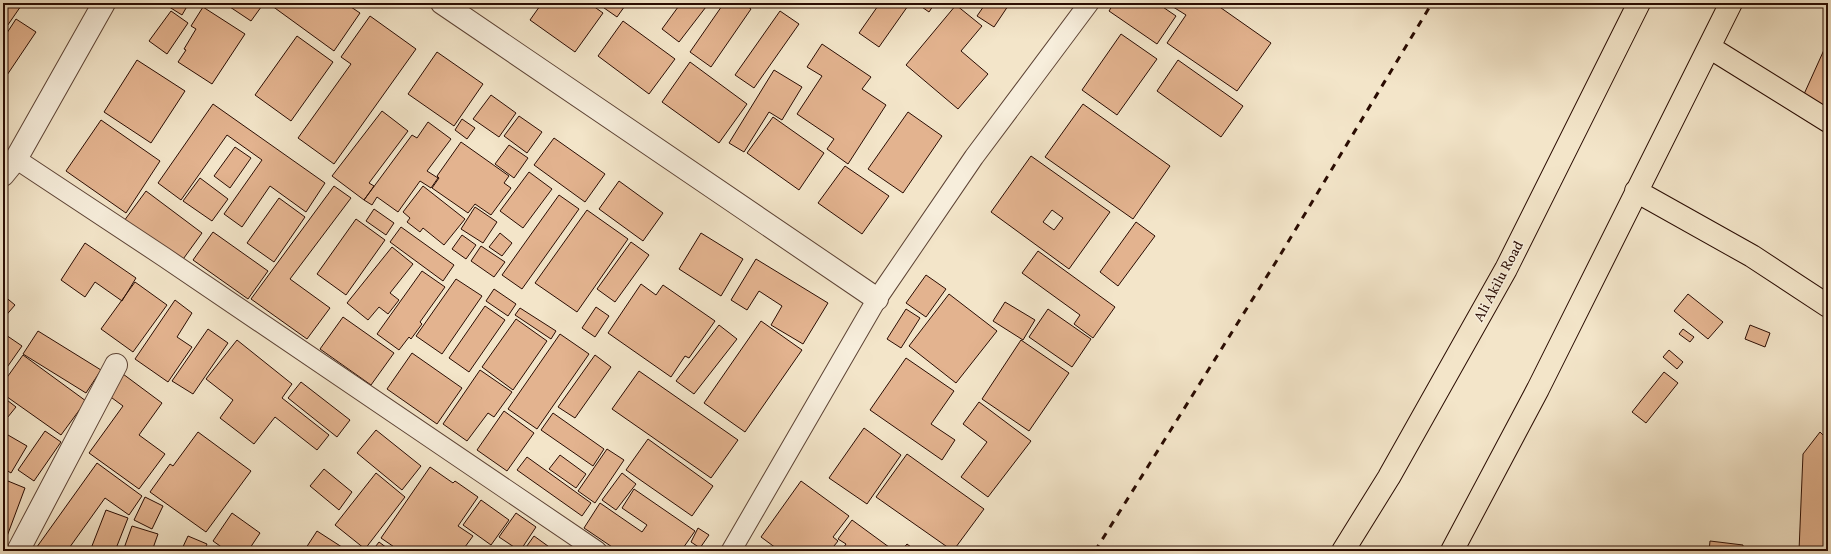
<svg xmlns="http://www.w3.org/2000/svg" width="1831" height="554" viewBox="0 0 1831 554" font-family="Vollkorn,serif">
  <rect width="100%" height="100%" fill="#f3e5c9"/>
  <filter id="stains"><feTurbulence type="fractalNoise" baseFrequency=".005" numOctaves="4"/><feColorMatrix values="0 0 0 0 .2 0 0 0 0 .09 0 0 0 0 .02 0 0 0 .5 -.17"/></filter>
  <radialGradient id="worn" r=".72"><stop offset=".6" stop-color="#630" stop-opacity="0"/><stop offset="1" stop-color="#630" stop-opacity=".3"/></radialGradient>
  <path fill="#e3b38f" stroke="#2a0c02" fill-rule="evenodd" d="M3,3H23L3,32Z
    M163,3H189L182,15Z
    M224,3H264L251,21Z
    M268,3H345L360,13L334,51Z
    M542,3H589L603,13L575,52L530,20Z
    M597,3H627L617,17Z
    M681,3H709L679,42L662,29Z
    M724,3H743L751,9L711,67L690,52Z
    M880,3H910L879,47L859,33Z
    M920,3H935L929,12L919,5Z
    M986,3H1010L994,27L977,16Z
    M1114,3H1157L1176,16L1157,44L1109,11Z
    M1171,3H1214L1271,43L1237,91L1167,43L1186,15L1170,5Z
    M956,5L982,26L961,51L988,74L958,109L906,65Z
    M203,7L245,34L212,84L178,62L186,50L184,49L196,29L191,26Z
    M171,11L188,23L167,54L149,41Z
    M780,11L799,24L754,88L735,75Z
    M370,16L416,49L334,164L298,138L351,64L341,57Z
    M16,19L36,32L3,81V39Z
    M623,21L675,59L649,94L598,56Z
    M1121,34L1157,59L1117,115L1082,90Z
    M297,36L333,62L291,121L255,95Z
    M1828,41V116L1800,103Z
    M822,44L871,77L862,89L886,105L848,164L827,149L834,139L797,114L822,76L807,67Z
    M437,52L483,84L454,126L408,94Z
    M137,60L185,91L151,143L104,112Z
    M1178,60L1243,106L1221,137L1157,91Z
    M690,62L747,104L719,143L662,102Z
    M774,70L802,87L782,120L769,112L744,152L729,143Z
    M491,95L516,113L499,137L473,119Z
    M213,104L325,183L306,212L270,186L242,227L224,214L262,160L227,135L181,200L158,183Z
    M1083,104L1170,166L1133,219L1045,157Z
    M382,111L408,131L369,183L374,186L364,200L332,176Z
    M908,112L942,136L903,193L868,169Z
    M519,116L542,132L527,153L504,136Z
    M773,117L824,153L799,190L747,153Z
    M462,119L475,128L467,139L455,130Z
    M101,120L160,161L126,213L66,171Z
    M428,122L451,139L427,171L438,178L431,188L420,181L398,212L377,197L372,205L364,200L412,135L417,138Z
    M554,138L605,174L585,202L534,165Z
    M461,142L509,176L504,183L511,188L491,215L475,204L468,213L432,188L439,178L437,176Z
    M509,145L528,158L514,178L495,164Z
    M235,147L251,158L230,188L214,176Z
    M1031,156L1110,212L1069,269L991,212ZM1052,210L1063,218L1054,230L1043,222Z
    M845,166L889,196L862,234L818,203Z
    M529,172L552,189L523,228L500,211Z
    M200,178L228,199L212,221L183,201Z
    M619,181L663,213L643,241L599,209Z
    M334,186L351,198L290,279L330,308L307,339L251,299Z
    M423,186L465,219L444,245L423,228L420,232L407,222L410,218L403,212Z
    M146,191L202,233L181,262L124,221Z
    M559,195L579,209L522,289L502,275Z
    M279,198L305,217L274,262L247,243Z
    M475,207L497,222L483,243L461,229Z
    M374,209L394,223L386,235L366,221Z
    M587,210L628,239L577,312L535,283Z
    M356,219L385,240L346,295L317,274Z
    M1136,222L1155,236L1118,286L1100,272Z
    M401,227L454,265L443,281L390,242Z
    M213,232L268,271L248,299L193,260Z
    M500,233L512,243L502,256L489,247Z
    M701,233L743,259L721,296L679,269Z
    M462,235L476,245L466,259L452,249Z
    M631,242L649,255L615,302L597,289Z
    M85,243L136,278L122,301L95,282L85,297L61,280Z
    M481,246L505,262L494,277L471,261Z
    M392,247L413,264L390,293L399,300L388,314L379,307L368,320L347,303Z
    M1038,251L1115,307L1093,338L1074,324L1080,315L1022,273Z
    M756,259L828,303L803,344L771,325L782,306L759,291L747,310L731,300Z
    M422,271L445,287L420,322L422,324L411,339L409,337L399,350L377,334Z
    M926,275L946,289L926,317L906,303Z
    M456,279L482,296L442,354L416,336Z
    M135,282L167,305L133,352L101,329Z
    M641,284L656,295L663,285L715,321L689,358L685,356L671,377L608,333Z
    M494,289L516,304L508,316L486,301Z
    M949,294L997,331L956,383L909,346Z
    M1688,294L1723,322L1708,339L1674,311Z
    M3,295L15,305L3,319Z
    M175,300L192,313L177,337L192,347L168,382L135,359Z
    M1005,302L1035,320L1023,340L993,321Z
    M485,306L505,320L469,372L449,358Z
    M596,307L609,316L595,337L582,328Z
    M520,308L556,331L551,339L515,315Z
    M906,309L920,318L901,348L887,339Z
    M1048,309L1091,339L1072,367L1029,337Z
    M343,317L394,353L371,385L320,349Z
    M516,319L547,341L513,390L482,367Z
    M761,321L802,350L745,432L704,403Z
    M719,325L737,339L694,394L676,381Z
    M1750,325L1770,333L1765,347L1745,339Z
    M208,329L228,343L193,394L172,381Z
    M1683,329L1694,337L1690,342L1679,334Z
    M38,331L101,370L86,393L23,354Z
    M3,333L22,346L3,373Z
    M560,334L589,354L537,429L508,409Z
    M237,340L292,384L282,398L329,435L317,450L275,417L254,444L220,418L233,400L206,379Z
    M1021,340L1069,373L1029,431L982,399Z
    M1669,350L1683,362L1677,369L1663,357Z
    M412,353L462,388L437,424L387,389Z
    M23,355L86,401L61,435L3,394V383Z
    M595,355L611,367L575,418L558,407Z
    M906,358L954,391L931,424L955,440L942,460L870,410Z
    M480,370L512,392L494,417L488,413L467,441L443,424Z
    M639,371L738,440L711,478L612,409Z
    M1664,372L1678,383L1646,423L1632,412Z
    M123,374L162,403L139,435L165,454L139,489L89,453L123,406L108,395Z
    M301,382L350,420L337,437L288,398Z
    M3,397L16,407L3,423Z
    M979,402L1031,441L988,497L961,477L987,442L963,424Z
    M504,411L534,433L507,471L477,450Z
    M553,413L604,449L593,466L541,430Z
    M864,428L901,455L867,504L829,478Z
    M376,430L421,466L402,490L357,453Z
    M45,431L61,442L34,481L18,470Z
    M198,432L251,471L206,532L150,492L170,464L173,466Z
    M1820,432L1828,440V551H1799L1803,454Z
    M8,435L27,446L11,473L3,468V444Z
    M648,439L713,486L692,516L626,470Z
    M607,449L624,460L595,503L578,491Z
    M907,454L984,509L953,551L876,497Z
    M560,455L586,474L576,488L549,469Z
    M527,457L591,503L582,516L517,470Z
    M97,463L142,496L129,515L105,498L67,551H34Z
    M430,467L453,483L455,481L478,497L458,526L473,536L462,551H400L381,538Z
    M324,469L352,492L339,510L310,486Z
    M376,473L405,497L365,549L335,525Z
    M622,473L636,484L616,510L602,500Z
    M3,479L25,488L3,547Z
    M801,481L849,516L833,537L838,541L834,546L839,551H780L761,537Z
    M634,489L695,531L681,551H618L584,528L600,503L642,532L647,525L622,508Z
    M145,497L163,506L152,529L134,520Z
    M481,500L509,520L491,545L463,525Z
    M106,510L128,518L115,551H90Z
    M232,513L260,533L248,551H227L213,541Z
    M516,513L536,527L520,551L499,537Z
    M852,520L893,550L892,551H841L846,544L838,539Z
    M132,526L158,534L152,551H123Z
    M698,528L709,535L700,548L691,542Z
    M317,531L348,551H304Z
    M188,536L207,544L204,551H181Z
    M534,536L552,549L550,551H526L524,550Z
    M1710,541L1743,545V551H1709Z
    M379,542L391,551H372Z
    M907,544L916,551H901Z"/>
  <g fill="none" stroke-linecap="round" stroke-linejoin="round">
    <defs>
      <path id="service" d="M16,159L164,257L597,551
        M731,551L877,299L974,157L1089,3"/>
      <path id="minor" d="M442,3L877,299
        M3,175L16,159L104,3
        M18,551L116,365"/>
      <path id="primary" d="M1709,47L1828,121
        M1636,191L1752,256L1828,306
        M1343,551L1389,477L1506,269L1639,3
        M1452,551L1538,389L1731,3"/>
    </defs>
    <use href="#service" stroke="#5c4234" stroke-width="21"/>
    <use href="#minor" stroke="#5c4234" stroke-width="24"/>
    <use href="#primary" stroke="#2a0c02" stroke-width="24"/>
    <use href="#service" stroke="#f7eedc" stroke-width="19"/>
    <use href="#minor" stroke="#f7eedc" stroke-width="22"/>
    <use href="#primary" stroke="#f3e5c9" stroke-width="22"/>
    <path stroke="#2a0c02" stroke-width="3" stroke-dasharray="7 7" stroke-linecap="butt" d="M1095,551L1279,257L1432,3"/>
  </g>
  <g text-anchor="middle" stroke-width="3" stroke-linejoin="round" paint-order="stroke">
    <g font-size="14" fill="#2a0c02" stroke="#f7eedc">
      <text transform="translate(1498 281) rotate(-62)" y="5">Ali Akilu Road</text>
    </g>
  </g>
  <rect width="1831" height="554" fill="none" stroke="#f3e5c9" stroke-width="16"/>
  <rect x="4" y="4" width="1823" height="546" fill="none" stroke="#2a0c02" stroke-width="2"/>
  <rect x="8" y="8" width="1815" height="538" fill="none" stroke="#2a0c02"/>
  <rect width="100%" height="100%" filter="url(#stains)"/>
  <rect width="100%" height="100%" fill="url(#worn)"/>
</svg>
